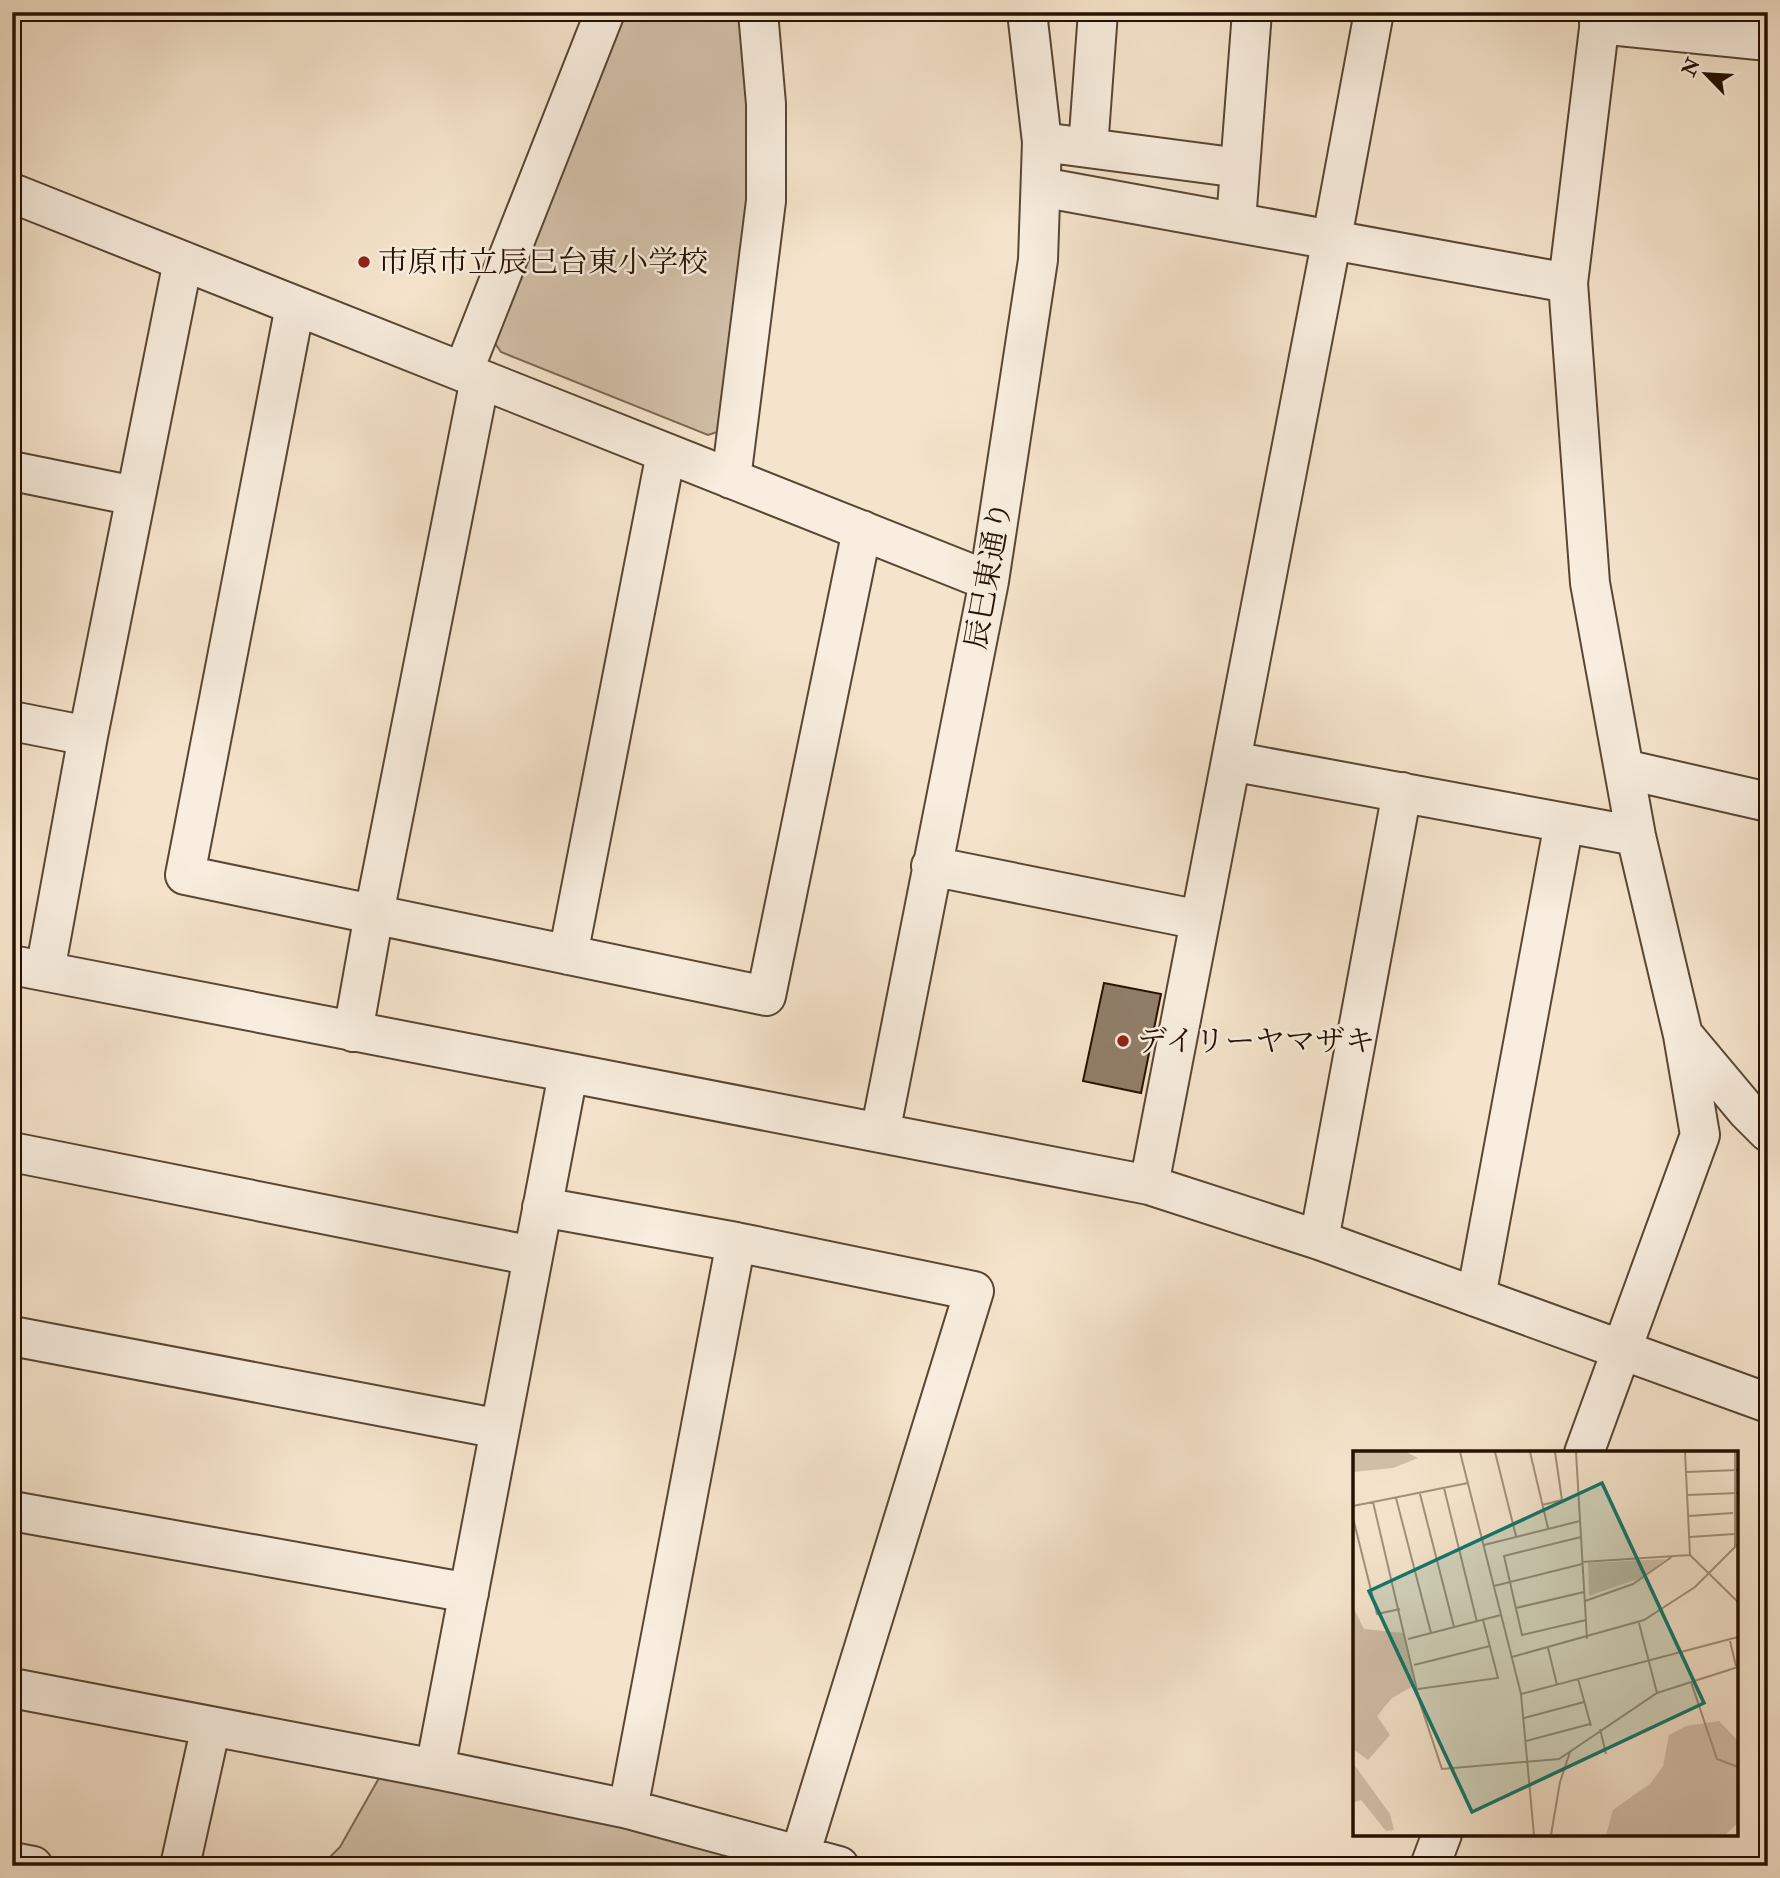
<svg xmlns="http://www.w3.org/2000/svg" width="1780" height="1878" viewBox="0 0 1780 1878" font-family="'IM FELL Double Pica','Noto Serif JP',serif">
  <rect width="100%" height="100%" fill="#f5e4cc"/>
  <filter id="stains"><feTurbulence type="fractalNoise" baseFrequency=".00286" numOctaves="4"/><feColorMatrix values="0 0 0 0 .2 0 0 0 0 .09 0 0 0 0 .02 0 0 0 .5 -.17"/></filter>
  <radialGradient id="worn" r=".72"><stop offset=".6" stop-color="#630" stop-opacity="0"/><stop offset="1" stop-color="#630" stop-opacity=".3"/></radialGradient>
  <path fill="#d2c0a9" stroke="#7c6854" stroke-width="2" d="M622,12H753L760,106L727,429L708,435L501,352L492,339Z
    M383,1771L441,1780L760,1861L761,1866H321L340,1847Z"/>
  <path fill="#917f6a" stroke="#251100" stroke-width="2" d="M1104,983L1161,994L1141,1093L1083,1081Z"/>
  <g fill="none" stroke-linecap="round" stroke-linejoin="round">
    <defs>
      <path id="minor" d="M1599,24L1768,41
        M1042,142L1240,168
        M1088,148L1098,12
        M1041,187L1568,283
        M12,193L989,581
        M1236,221L1252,12
        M295,306L185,875L766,996L862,530
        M463,372L605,12
        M12,471L135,496
        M731,479L766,201V104L758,12
        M12,721L88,736
        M1231,761L1636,836
        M1624,769L1768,802
        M931,866L1200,920
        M568,955L666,453
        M12,965L1149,1185L1319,1240L1768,1403
        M45,971L88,736L183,261
        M353,1032L374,914L480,379
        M1685,1037L1747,1111L1768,1132
        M880,1133L989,581L1038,260L1042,142L1027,12
        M12,1152L533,1256
        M1149,1185L1332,238L1374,12
        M542,1207L736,1242L974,1291L800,1855
        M1319,1240L1402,792
        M1476,1297L1564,823
        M12,1336L500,1429
        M1584,1453L1700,1135L1683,1035L1636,836L1590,583L1568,283L1601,12
        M12,1511L469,1593
        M12,1688L435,1769L628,1809L839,1866
        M435,1769L568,1074
        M628,1809L736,1242
        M12,1862L33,1866
        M180,1866L211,1726
        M1430,1866L1442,1834"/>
    </defs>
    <use href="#minor" stroke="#594633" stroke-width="42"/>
    <use href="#minor" stroke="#f8edde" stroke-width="38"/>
  </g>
  <g fill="#8f2418" stroke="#f8edde" stroke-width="2.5">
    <circle cx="364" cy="262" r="7"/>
    <circle cx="1123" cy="1041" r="7"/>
  </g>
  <g text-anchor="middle" stroke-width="5" stroke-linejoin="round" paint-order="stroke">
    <g font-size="30" fill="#251100" stroke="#f8edde" text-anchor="start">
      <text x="378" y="272">市原市立辰巳台東小学校</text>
      <text x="1137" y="1051">デイリーヤマザキ</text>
    </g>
    <g font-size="30" fill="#251100" stroke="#f8edde">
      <text transform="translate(988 575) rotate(-80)" y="10">辰巳東通り</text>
    </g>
  </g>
  <g transform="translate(1353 1451)">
    <rect width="385" height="385" fill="#f5e4cc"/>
    <path d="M0,1H53L65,7L40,17L0,21ZM313,108L290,126L236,145L235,112ZM0,156L11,178L51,182L62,234L39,247L24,265L37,284L15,309L0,298ZM366,270L385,290V372L372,384H253L260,359L298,332L310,315L316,284L333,275ZM0,312L37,363L41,379L33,380L8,349L0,352Z" fill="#d2c0a9"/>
    <path fill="none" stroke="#a2907a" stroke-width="2" d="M107,1L168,243L181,384M142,1L163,85M177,1L195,77M223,1L234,188M332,1L337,104M333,21L385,19M91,37L124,171M67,43L101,176M334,44L385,42M43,47L78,182M20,51L67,252L89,318L206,308L304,242L385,216M189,54L209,49L202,1M0,55L115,32M336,65L380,62M0,67L24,163L47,158M228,86L151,105L169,184L233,169M337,86L381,83M131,94L227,70M382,97V1M229,111L337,104L385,151M141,135L229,113M232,150L280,133L320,105M163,157L231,141M286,172L304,242M55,188L148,164M377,190L383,215M195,197L204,234M159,206L291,169L342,136L385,93M61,214L137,195M225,228L238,275M338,231L364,308L385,316M65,238L145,227L130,169M168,243L385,186M171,267L231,251M247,278L253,303M173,290L237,273M198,384L207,331L217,301"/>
    <path fill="#0f766e" fill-opacity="0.15" stroke="#0f766e" stroke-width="3.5" d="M249,32L351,252L119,361L16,140Z"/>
    <rect width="385" height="385" fill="none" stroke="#251100" stroke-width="3.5"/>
  </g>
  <rect width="1780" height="1878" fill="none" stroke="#f5e4cc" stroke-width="42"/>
  <rect x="14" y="14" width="1752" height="1850" fill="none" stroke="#251100" stroke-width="3.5"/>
  <rect x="21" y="21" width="1738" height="1836" fill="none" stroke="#251100" stroke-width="2"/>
  <g transform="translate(1706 74) rotate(295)" stroke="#f8edde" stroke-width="5" paint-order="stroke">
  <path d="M0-5L12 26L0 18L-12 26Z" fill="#251100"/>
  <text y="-10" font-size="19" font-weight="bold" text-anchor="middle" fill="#251100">N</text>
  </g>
  <rect width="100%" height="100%" filter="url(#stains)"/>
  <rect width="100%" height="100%" fill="url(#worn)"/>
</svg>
